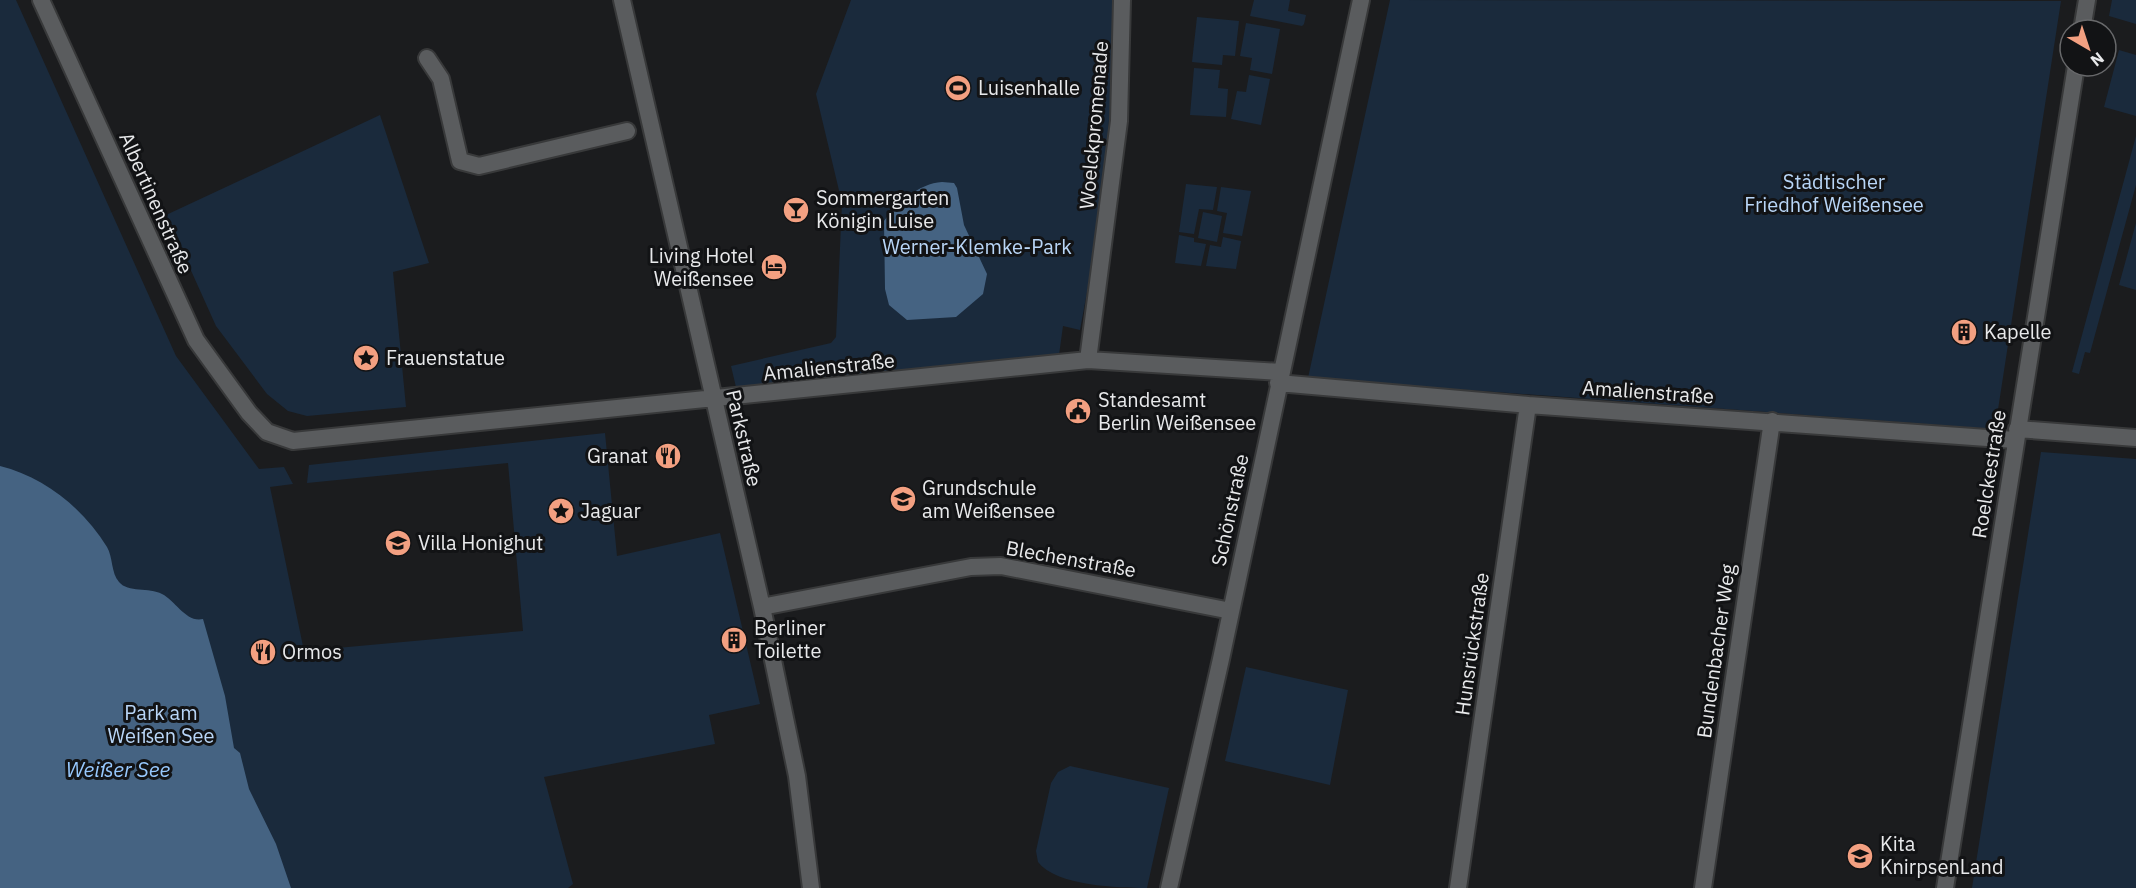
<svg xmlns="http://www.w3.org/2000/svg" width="2136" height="888" viewBox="0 0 2136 888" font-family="'IBM Plex Sans',sans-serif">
  <rect width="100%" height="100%" fill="#1b1c1e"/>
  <path fill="#1a2a3c" d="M0,0H16L176,356L259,469L284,467L293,484L270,487L304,651L523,631L508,463L307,483L309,465L605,433L617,556L720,533L760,704L709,715L715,744L544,777L573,884L568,888H0Z
    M851,0H1112C1115,111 1101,221 1080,330L1063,326L1059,355L736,387L731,366L831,343L836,337L842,203L816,94Z
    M1254,0H1290L1288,11L1306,15L1304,24L1302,26L1250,16Z
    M1390,0L2061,1L1995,429L1308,378Z
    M2112,0H2136V24L2109,16Z
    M1197,17L1239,21L1235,56L1223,55L1222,65L1192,62Z
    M1246,23L1280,29L1272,74L1250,70L1252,58L1240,56Z
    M2119,50L2136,55V116L2104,107Z
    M1194,68L1220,70L1218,88L1228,89L1226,117L1190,115Z
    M1249,75L1270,79L1261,125L1231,119L1237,91L1246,92Z
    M380,115L429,263L393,272L406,407L307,416L288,411L267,394L216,326L166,215Z
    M2136,136V185L2090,353L2085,352L2079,374L2072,372Z
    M1186,184L1217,187L1213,210L1199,209L1194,234L1179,232Z
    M1221,187L1251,191L1242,236L1223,233L1227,213L1217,211Z
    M1203,212L1222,216L1217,242L1198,238Z
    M2136,223V290L2119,285Z
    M1179,235L1194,238V242L1206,244L1201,266L1175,263Z
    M1223,237L1241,241L1236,269L1206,266L1210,245L1221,247Z
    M2041,452L2136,459V888H1972Z
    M1246,667L1348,690L1330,785L1225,761Z
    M1070,766L1169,788L1147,888C1119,888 1056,886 1038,862L1036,851L1051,783L1058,772Z"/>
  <path fill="#456382" d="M942,182L954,183L957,188L964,225L987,274L983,294L956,317L907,320L889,305L885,289L884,221C897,204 919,183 942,182Z
    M0,466C44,477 83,508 107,547C113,557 111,573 119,582C128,593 149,587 162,594C176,601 186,623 203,619L225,696L234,748L240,753L249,789L276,844L291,888H0Z"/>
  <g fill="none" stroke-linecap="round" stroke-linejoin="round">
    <defs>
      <path id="minor" d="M41,0L196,340L249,413L267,432L293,441L1088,360L1281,372
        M622,0L762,607L797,776L811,888
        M2082,30L2087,0
        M427,58L441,79L460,161L479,166L627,131
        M1088,360L1119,121L1122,0
        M1278,383L1528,405L2015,440
        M2017,429L2136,438
        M762,607L971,567L1001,566L1231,611
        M1169,888L1221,659L1361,0
        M1458,888L1528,405
        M1703,888L1772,421
        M1945,888L2076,66"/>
    </defs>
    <use href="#minor" stroke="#38393a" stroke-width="20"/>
    <use href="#minor" stroke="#5a5c5e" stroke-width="16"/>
  </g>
  <defs>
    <symbol id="stadium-disc" viewBox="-11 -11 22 22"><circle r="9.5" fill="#f3a081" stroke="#121315"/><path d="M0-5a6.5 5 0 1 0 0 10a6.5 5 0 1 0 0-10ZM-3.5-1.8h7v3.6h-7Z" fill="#111"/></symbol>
    <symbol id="bar-disc" viewBox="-11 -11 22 22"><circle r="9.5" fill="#f3a081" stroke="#121315"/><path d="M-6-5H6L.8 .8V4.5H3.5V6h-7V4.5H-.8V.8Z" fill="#111"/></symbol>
    <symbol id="hotel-disc" viewBox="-11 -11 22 22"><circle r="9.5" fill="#f3a081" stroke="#121315"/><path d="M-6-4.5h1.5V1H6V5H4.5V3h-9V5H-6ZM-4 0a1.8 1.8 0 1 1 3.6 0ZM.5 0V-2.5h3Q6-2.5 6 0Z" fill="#111"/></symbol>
    <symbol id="building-disc" viewBox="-11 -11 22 22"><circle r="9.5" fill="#f3a081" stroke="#121315"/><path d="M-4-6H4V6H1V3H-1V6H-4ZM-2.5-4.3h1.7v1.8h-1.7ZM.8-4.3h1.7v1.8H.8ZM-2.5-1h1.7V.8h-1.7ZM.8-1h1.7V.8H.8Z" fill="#111"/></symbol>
    <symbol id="sight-disc" viewBox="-11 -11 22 22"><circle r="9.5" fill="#f3a081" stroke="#121315"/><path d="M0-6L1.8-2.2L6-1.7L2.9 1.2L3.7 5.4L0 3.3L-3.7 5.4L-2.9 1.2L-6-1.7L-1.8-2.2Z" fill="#111"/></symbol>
    <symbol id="civic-disc" viewBox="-11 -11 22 22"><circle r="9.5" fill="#f3a081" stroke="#121315"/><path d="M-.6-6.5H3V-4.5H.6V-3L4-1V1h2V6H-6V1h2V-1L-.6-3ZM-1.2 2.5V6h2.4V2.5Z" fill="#111"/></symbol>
    <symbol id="restaurant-disc" viewBox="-11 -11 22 22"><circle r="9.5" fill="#f3a081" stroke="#121315"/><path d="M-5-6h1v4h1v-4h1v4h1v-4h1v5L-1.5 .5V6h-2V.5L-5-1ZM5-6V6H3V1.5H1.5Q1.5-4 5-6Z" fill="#111"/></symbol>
    <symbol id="school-disc" viewBox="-11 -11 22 22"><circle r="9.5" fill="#f3a081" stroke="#121315"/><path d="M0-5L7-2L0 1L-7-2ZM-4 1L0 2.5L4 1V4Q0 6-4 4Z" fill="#111"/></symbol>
  </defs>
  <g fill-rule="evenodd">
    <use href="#stadium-disc" x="943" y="73" width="30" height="30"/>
    <use href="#bar-disc" x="781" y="195" width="30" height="30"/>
    <use href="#hotel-disc" x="759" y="252" width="30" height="30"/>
    <use href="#building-disc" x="1949" y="317" width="30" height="30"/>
    <use href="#sight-disc" x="351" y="343" width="30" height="30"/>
    <use href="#civic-disc" x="1063" y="396" width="30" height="30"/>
    <use href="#restaurant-disc" x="653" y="441" width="30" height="30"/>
    <use href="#school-disc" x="888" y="484" width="30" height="30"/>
    <use href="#sight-disc" x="546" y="496" width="30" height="30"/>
    <use href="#school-disc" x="383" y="528" width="30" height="30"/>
    <use href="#building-disc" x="719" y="625" width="30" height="30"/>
    <use href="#restaurant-disc" x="248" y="637" width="30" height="30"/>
    <use href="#school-disc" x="1845" y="841" width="30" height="30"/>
  </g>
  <g text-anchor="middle" stroke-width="6" stroke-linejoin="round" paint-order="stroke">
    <g font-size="20" fill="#e8e9eb" stroke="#121315" text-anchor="start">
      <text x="978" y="95">Luisenhalle</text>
      <text x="816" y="205">Sommergarten<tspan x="816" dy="23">Königin Luise</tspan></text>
      <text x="754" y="263" text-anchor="end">Living Hotel<tspan x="754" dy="23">Weißensee</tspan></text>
      <text x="1984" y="339">Kapelle</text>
      <text x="386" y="365">Frauenstatue</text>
      <text x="1098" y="407">Standesamt<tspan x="1098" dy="23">Berlin Weißensee</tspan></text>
      <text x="648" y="463" text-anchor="end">Granat</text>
      <text x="922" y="495">Grundschule<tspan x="922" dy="23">am Weißensee</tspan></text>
      <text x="580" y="518">Jaguar</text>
      <text x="418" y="550">Villa Honighut</text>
      <text x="754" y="635">Berliner<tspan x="754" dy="23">Toilette</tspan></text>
      <text x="282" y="659">Ormos</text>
      <text x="1880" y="851">Kita<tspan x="1880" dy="23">KnirpsenLand</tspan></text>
    </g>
    <g font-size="20" fill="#e8e9eb" stroke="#121315">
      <text transform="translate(1094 125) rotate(-85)" y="7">Woelckpromenade</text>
      <text transform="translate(156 203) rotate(66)" y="7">Albertinenstraße</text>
      <text transform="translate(829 367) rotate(-6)" y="7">Amalienstraße</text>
      <text transform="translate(1648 392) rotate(4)" y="7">Amalienstraße</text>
      <text transform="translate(744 438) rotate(77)" y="7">Parkstraße</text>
      <text transform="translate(1989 474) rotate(-81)" y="7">Roelckestraße</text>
      <text transform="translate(1230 510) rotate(-78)" y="7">Schönstraße</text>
      <text transform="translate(1071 559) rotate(10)" y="7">Blechenstraße</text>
      <text transform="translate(1472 644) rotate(-82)" y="7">Hunsrückstraße</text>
      <text transform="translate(1716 651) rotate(-82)" y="7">Bundenbacher Weg</text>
    </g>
    <g font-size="20" fill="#b9d6f7" stroke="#121315">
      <text x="1834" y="189">Städtischer<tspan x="1834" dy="23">Friedhof Weißensee</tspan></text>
      <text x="977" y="254">Werner-Klemke-Park</text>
      <text x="161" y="720">Park am<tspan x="161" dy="23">Weißen See</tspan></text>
    </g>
    <g font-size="21" font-style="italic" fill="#97c8fd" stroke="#121315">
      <text x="118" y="777">Weißer See</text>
    </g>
  </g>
  <g transform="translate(2088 48) rotate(141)"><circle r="28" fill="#121315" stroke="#68696b" stroke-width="1.5"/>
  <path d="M0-4.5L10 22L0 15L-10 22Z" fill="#f3a081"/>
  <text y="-9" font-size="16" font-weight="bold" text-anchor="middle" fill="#e8e9eb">N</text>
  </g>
</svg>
